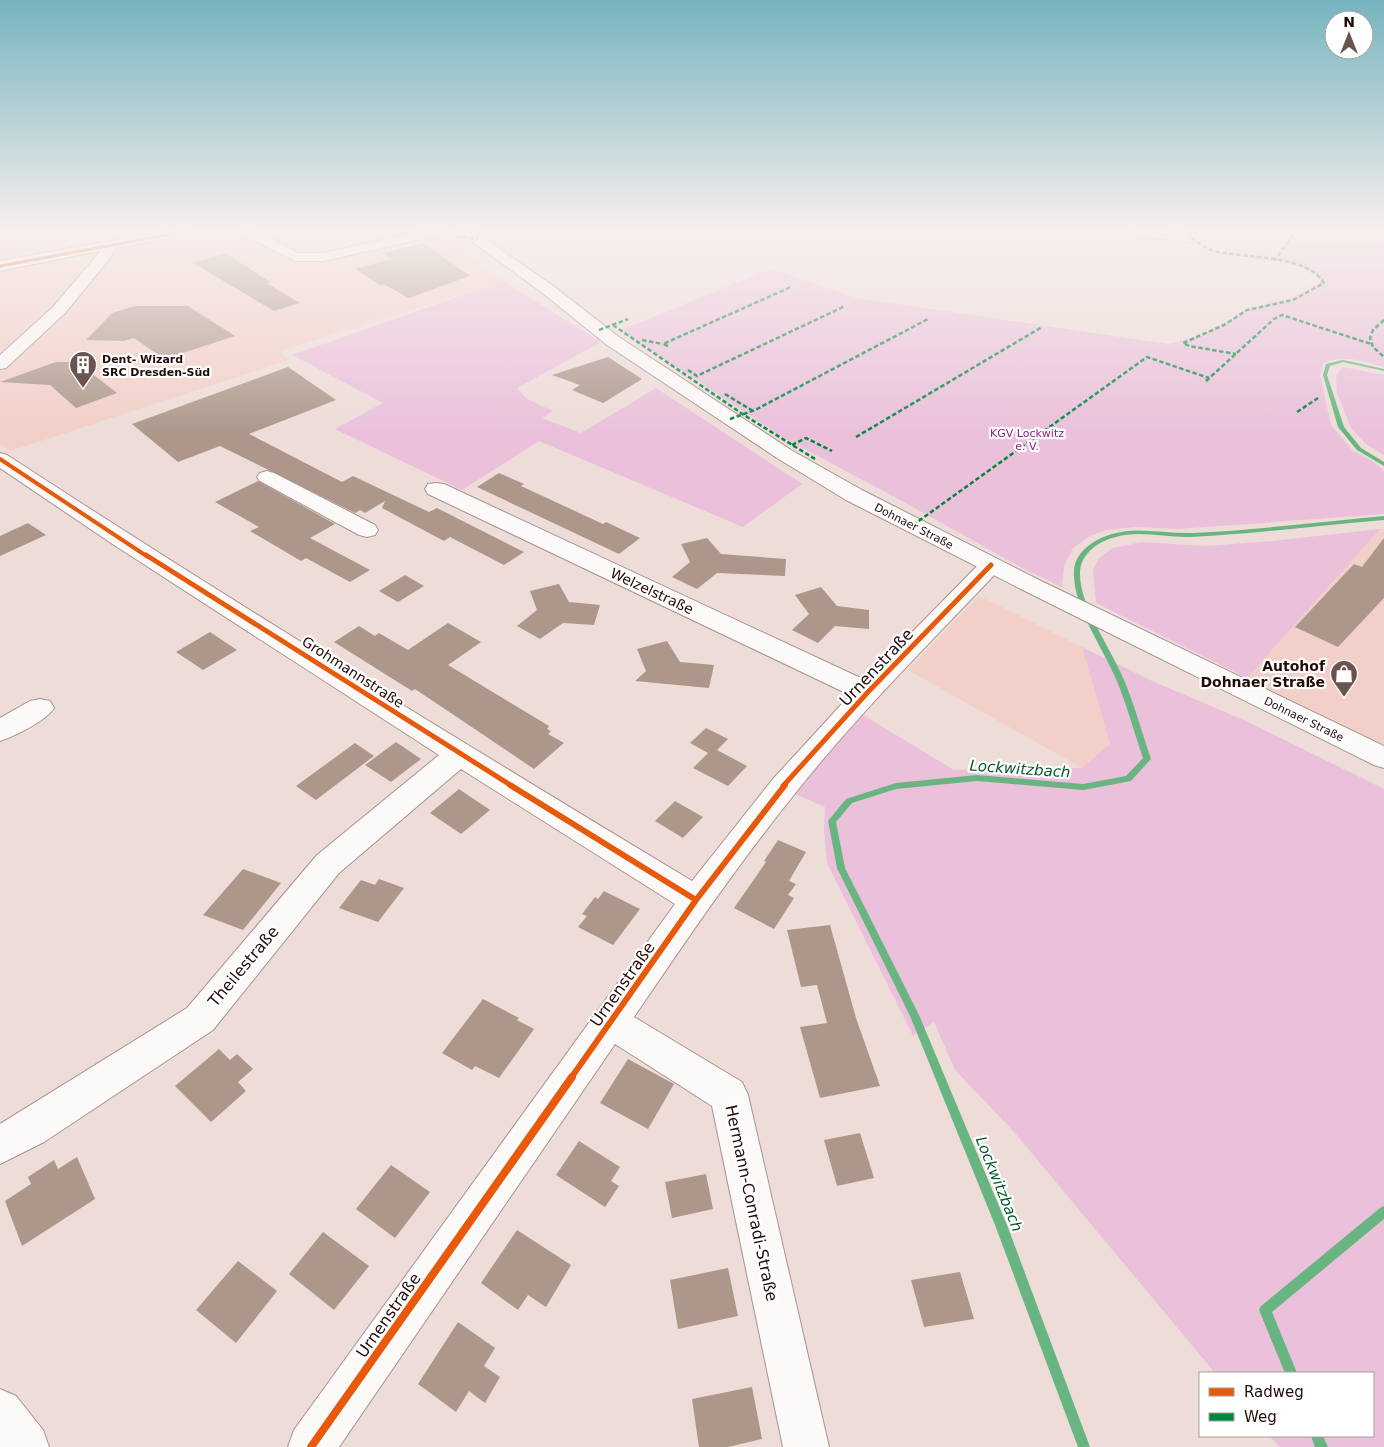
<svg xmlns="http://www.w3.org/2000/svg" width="1384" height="1447" viewBox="0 0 1384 1447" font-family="'DejaVu Sans',sans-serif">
  <rect width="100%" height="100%" fill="#eddcd8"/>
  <path fill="#f2cfc8" d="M0,232H145L0,257Z
    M213,232H434L503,281L280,351L289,360L10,451L0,444V273Z
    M1199,232H1292L1275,256L1270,258L1211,249L1219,235Z
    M1380,529H1384V745L1247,678Z
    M979,596L1082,647L1110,744L1082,768L908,670Z"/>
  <path fill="#eac0db" d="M1292,232H1296L1285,253L1299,232H1384V367C1362,361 1345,354 1323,363L1320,375L1331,425L1353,451L1374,462L1384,471V514L1179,529L1135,527L1106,530L1090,536L1073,548L1064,566L1062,587L1026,570L904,502L782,437L621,330L771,269L857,298L1168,344L1199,336L1223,325L1244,310L1290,298L1320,282L1316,274L1301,267L1211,251L1270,257L1275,256Z
    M503,281L601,342L517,388L527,399L553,411L542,418L581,433L656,388L802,484L743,527L539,441L462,490L335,429L383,403L292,355Z
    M1343,367L1384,375V455L1366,444L1351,428L1337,393L1336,376Z
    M1380,529L1247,678L1096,603L1093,570L1099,558L1113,548L1142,542L1207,546L1272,541Z
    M1082,647L1152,681L1246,721L1384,789V1447H1280L1269,1436H1373V1373H1215L1015,1133L955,1070L934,1022L913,1036L827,863L824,831L825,807L791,792L863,715L954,770L1082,768L1110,744Z"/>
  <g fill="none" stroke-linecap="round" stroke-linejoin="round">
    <path fill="#69b581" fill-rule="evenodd" d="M1343,360L1384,369V371L1343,362L1330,366L1327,375L1344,427L1361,448L1384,462V466L1357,450L1338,427L1323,375L1326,364Z
      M1384,516V520C1320,525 1256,534 1191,537C1166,538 1140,530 1116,537C1099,541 1081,553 1080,572C1079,606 1111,648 1124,680C1135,706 1142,733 1151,759L1131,781L1083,790L977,781L896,789L852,803L836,822L845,868L919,1015L1007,1225L1090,1447H1078L995,1225L910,1016L837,868L828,821L846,799L896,783L977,775L1083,784L1126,776L1143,758C1134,732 1127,705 1116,679C1103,648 1072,605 1074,571C1075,551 1095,539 1112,534C1138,526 1165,534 1192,533C1256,530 1320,522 1384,516Z
      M1384,1206V1219L1272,1312L1297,1373H1285L1259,1310L1261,1306L1380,1208Z
      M1311,1436H1323L1328,1447H1315Z"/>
  </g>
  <path fill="#ad978b" d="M424,243L470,276L409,298L383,284L380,285L355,269L391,259L383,253Z
    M225,253L270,282L266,283L300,303L274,311L193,263Z
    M135,306H188L235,336L164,359L134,338L123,341L86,340L112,313Z
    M608,357L642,379L603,403L572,390L580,385L552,375Z
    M56,362H77L117,393L76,408L50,385L0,382Z
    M288,367L336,400L249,434L342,482L353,476L429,512L437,508L524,552L504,565L450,537L444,541L382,508L385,501L365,513L360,510L355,513L220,446L178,462L132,424Z
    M499,473L524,484L521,486L603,524L606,522L640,538L619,554L477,487Z
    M258,481L335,524L310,538L370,570L350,582L306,558L301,561L250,531L259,527L215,502Z
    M28,523L46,535L0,556V536Z
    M707,538L721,554L786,559L785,576L717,573L697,589L672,577L690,562L681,544Z
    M1384,538V598L1338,647L1295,627L1354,564L1362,567Z
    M405,575L424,586L398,602L379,591Z
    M559,584L569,602L600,605L594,625L563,623L540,639L517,626L537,610L530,591Z
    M821,587L837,606L869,610V629L835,626L818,643L792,630L809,614L795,595Z
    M448,623L481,642L448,665L549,726L547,729L551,731L548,734L564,743L534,769L415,689L412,691L334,642L359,626L375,636L379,633L408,650Z
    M210,632L237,650L203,670L176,652Z
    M667,641L680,662L714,665L709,688L635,681L646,671L637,649Z
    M706,728L728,739L717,750L747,766L728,786L693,768L708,753L690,743Z
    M396,742L421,759L391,782L365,765Z
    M355,743L374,756L316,800L296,786Z
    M459,789L490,810L461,834L430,813Z
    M675,801L703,817L683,838L655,821Z
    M778,840L806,852L789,881L796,884L788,895L794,898L774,929L734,908L766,862L764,861Z
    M243,869L281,883L243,930L203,915Z
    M379,879L404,888L378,922L339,908L361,880L375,885Z
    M604,891L640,909L613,945L578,927L587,916L582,914L595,897L598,899Z
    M830,925L856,1018L880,1086L820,1098L800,1027L827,1023L817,985L801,987L787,930Z
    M483,999L519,1018L517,1020L534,1029L499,1078L475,1066L472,1070L442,1053Z
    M219,1049L230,1060L237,1054L253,1069L238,1082L246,1091L211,1122L175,1086Z
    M628,1059L674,1084L648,1129L600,1103Z
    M860,1133L874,1178L837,1186L824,1140Z
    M579,1141L620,1167L611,1181L619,1186L605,1207L556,1175Z
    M77,1157L95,1199L22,1246L5,1201L31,1184L28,1177L54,1160L58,1169Z
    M391,1165L430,1192L395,1238L356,1209Z
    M706,1174L713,1209L672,1218L665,1182Z
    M517,1230L571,1265L546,1307L528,1295L518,1310L481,1283Z
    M323,1232L369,1266L334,1310L289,1274Z
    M238,1261L277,1291L236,1343L196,1310Z
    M728,1268L738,1316L678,1329L670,1280Z
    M960,1272L974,1319L924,1327L911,1280Z
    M458,1322L495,1348L484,1366L500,1377L485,1403L469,1391L456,1412L418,1384Z
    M752,1387L762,1439L728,1447H699L692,1399Z"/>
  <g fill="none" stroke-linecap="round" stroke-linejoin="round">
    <defs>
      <path id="minor" d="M241,232H258L298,253H323L419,232H443L441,235L436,236L323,261H295L243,235Z
        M1131,232C1151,230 1176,230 1196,235L1198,238L1196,241L1191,242L1138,236L1133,235Z
        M0,453L7,455C232,602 462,742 692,881L773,779L850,695L428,494L425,489L428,484L436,483L444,484L865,680L983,560L991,558L999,560L1003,565L999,570C929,644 856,716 793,796C736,867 685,942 634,1017L742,1082L748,1095L829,1447H783L712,1106L615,1044L339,1447H288L294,1430L675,904L461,769L339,873L213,1030L44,1142L0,1164V1124L187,1008L317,855L439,755L111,543L0,468Z
        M267,471L274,473L375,525L378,530L375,535L367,537L359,535L260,481L257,477L260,473Z
        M40,699L50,701L54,708C46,721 15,736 0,741V718L30,701Z
        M0,1389L16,1396L43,1430L49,1447H0Z"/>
      <path id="tertiary" d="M109,241L114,242L116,245L114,248L0,271V261Z"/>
      <path id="secondary" d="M160,232H189L187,235L182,236L115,248L111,257L65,313L6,368L0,369V355L53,307L99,253L104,242Z
        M459,232H475L552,285L619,337L791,450L862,490L1041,581L1384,746V768L1374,765L1025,591L846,500L777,458L607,345L540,291Z"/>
    </defs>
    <use href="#minor" stroke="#a7938f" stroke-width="2"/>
    <use href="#tertiary" stroke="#a7938f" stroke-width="2"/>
    <use href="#secondary" stroke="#a7938f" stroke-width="2"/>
    <use href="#minor" fill="#fcfaf9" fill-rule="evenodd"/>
    <use href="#tertiary" fill="#fcfaf9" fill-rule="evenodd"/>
    <use href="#secondary" fill="#fcfaf9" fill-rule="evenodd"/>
    <path stroke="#00873e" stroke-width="2.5" stroke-dasharray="4.5 2.5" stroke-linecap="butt" d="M450,232L458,237L477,239V232
      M1191,238C1198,242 1204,247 1211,250C1243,260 1304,252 1324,283L1293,300L1247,310L1224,325L1183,343L1189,346L1236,354
      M1273,260L1276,259L1295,232
      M1384,320L1373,330L1370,338L1373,347L1384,357
      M613,325L744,415L815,459
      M599,330L628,319
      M642,340L663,344
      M668,346L663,344L791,287
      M688,370L697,376L845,306
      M1206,381L1274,319L1282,315L1371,344
      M725,394L753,411
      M1297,412L1318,398
      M730,419L755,410L928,319
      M856,437L1042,327
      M792,445L806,438L832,451
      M913,525L1147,357L1209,378"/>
    <defs>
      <path id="cycleway-far4" d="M0,266L182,232"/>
      <path id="cycleway-far3" d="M0,459L148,557"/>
      <path id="cycleway-far2" d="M146,555L512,786
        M783,786L868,692L991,565"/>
      <path id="cycleway-far1" d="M510,785L696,900
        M571,1078L696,900L785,785"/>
      <path id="cycleway" d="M311,1447L572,1077"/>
    </defs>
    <use href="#cycleway-far4" stroke="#fff" stroke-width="5"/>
    <use href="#cycleway-far3" stroke="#fff" stroke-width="6"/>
    <use href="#cycleway-far2" stroke="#fff" stroke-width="8"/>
    <use href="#cycleway-far1" stroke="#fff" stroke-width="9"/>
    <use href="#cycleway" stroke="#fff" stroke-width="11"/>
    <use href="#cycleway-far4" stroke="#e8590c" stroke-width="3"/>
    <use href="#cycleway-far3" stroke="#e8590c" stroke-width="4"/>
    <use href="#cycleway-far2" stroke="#e8590c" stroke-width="5"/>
    <use href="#cycleway-far1" stroke="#e8590c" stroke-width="6"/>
    <use href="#cycleway" stroke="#e8590c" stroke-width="8"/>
  </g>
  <linearGradient id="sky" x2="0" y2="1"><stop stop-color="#75b4bf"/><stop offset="0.53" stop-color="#f7efed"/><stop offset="1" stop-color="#f7efed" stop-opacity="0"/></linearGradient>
  <rect width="1384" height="434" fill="url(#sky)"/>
  <defs>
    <symbol id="building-pin" viewBox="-11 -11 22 30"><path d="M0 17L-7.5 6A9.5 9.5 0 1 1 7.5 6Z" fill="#6a5450" stroke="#fff"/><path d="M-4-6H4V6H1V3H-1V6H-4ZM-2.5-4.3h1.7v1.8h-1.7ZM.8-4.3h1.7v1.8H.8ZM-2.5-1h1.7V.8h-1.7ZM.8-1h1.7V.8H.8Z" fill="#fff"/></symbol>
    <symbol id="shop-pin" viewBox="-11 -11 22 30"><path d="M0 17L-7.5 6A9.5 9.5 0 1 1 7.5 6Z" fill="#6a5450" stroke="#fff"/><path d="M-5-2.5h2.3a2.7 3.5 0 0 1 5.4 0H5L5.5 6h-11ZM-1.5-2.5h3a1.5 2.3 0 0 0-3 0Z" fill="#fff"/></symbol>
  </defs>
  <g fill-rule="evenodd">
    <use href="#building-pin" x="67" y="349" width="32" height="43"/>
    <use href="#shop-pin" x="1328" y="658" width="32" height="43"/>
  </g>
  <g text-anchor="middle" stroke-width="4.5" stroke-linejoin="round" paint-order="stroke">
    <g font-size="11" font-weight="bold" fill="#230a06" stroke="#fff" text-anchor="start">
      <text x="102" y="363">Dent- Wizard<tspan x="102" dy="13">SRC Dresden-Süd</tspan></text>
    </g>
    <g font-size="11" fill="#8a1e80" stroke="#fff">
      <text x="1027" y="437">KGV Lockwitz<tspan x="1027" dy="13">e. V.</tspan></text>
    </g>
    <g font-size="11" fill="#230a06" stroke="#fff">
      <text transform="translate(914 526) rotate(27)" y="4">Dohnaer Straße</text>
      <text transform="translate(1304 719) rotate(26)" y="4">Dohnaer Straße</text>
    </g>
    <g font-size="14" fill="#230a06" stroke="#fff">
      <text transform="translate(652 591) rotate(25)" y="5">Welzelstraße</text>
      <text transform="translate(353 672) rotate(33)" y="5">Grohmannstraße</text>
    </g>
    <g font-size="14" font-weight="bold" fill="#230a06" stroke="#fff" text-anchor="end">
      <text x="1325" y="671">Autohof<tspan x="1325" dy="16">Dohnaer Straße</tspan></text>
    </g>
    <g font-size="15" font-style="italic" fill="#035a2b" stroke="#fff">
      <text transform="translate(1020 769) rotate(4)" y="5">Lockwitzbach</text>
      <text transform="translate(999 1184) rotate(68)" y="5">Lockwitzbach</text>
    </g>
    <g font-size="16" fill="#230a06" stroke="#fff">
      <text transform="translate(876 667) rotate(-47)" y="6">Urnenstraße</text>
      <text transform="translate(243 966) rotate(-50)" y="6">Theilestraße</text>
      <text transform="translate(622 984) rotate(-55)" y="6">Urnenstraße</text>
      <text transform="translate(752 1203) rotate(78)" y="6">Hermann-Conradi-Straße</text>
      <text transform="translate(388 1315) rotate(-55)" y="6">Urnenstraße</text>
    </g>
  </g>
  <rect x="1199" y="1372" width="175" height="65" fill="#ffffff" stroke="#a79d9b"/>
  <rect x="1209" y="1388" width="25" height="8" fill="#e8590c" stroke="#a79d9b"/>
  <text x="1244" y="1397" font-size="15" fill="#230a06">Radweg</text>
  <rect x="1209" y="1413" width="25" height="8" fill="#00873e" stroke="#a79d9b"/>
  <text x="1244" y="1422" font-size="15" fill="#230a06">Weg</text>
  <g transform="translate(1349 35)"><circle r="24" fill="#ffffff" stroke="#a79d9b"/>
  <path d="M0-4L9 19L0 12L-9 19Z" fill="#6a5450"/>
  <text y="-8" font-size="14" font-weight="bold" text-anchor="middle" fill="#230a06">N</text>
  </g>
</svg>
